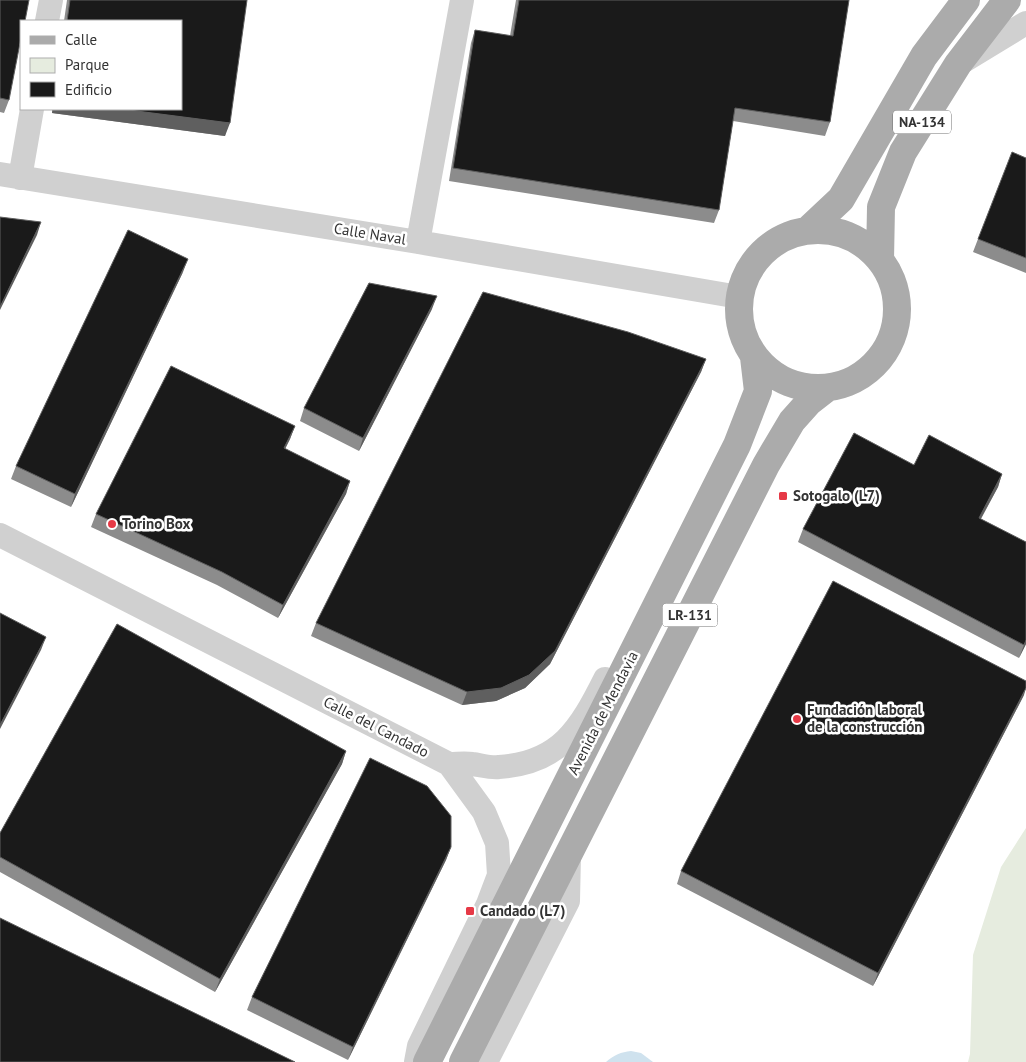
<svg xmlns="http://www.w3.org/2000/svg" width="1026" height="1062" viewBox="0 0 1026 1062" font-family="'PT Sans',sans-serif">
  <rect width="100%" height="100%" fill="#fff"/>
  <path fill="#e6ecdf" d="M1026,828V1062H968L970,1054L973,955L1001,867Z"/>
  <path fill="#cfe2ee" d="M631,1051L641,1053L653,1062H606C614,1055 621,1052 631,1051Z"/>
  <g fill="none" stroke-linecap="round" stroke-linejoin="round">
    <path stroke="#d0d0d0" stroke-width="24" d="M47,21L51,0
      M962,62L1026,23
      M0,174L418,242L739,297
      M20,178L32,109
      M418,242L462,0
      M0,535L449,764C457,764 465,763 472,764C481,765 490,768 499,767C560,763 580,729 605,679
      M416,1062L419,1046L488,904L499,875L497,843L484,812L449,764
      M486,1062L568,901L569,854"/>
    <path stroke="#ababab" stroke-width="28" d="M808,230L841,199L924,56L966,0
      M739 309a79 79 0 1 1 158 0a79 79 0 1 1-158 0Z
      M880,260L881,207L903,152L958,64L1007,0
      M427,1062L737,445L758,391L754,357
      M463,1062L766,465L792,421L809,402L827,388"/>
  </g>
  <path fill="#8c8c8c" d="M0,0L9,100L4,113L0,112Z
    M67,0H247L225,136L52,113V109H181V21H64Z
    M516,0H849L830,122L825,136L733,121L719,210L714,223L449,181L471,43L475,30L510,36Z
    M1026,158V273L973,252L978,239Z
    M183,272L71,507L11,479L16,466Z
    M432,309L359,451L300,421L304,408Z
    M706,359L701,372L550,664L525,688L496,701L462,705L311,636L316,623Z
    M295,426L290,439L285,449L350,481L346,494L278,618L217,585L91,527L96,514Z
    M914,465L1002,474L998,487L981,519L1026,542V644L1019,658L798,542L803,529Z
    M1024,695L873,986L677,884L681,871Z
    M346,751L342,764L215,992L0,872V833Z
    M451,847L446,860L348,1060L247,1010L252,997Z"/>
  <path fill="#5f5f5f" d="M53,109H121L230,123L225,136L52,113Z
    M41,222L37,235L0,310V307Z
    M188,259L183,272L71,507L75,494Z
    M437,296L432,309L359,451L363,438Z
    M706,359L701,372L550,664L525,688L496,701L462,705L467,692Z
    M295,426L290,439L279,461L284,448Z
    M1002,474L998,487L974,531L979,518Z
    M350,481L346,494L278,618L283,605Z
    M46,637L41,650L0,729V725Z
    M1026,640V644L1019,658L1024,645Z
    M1026,688L1024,695L873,986L878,973Z
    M346,751L342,764L215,992L220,979Z
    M451,847L446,860L348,1060L353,1047Z"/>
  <path fill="#1a1a1a" stroke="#5f5f5f" d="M0,0H29L25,21H21V38L9,100L0,98Z
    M70,0H247L230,123L121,109H181V21H67Z
    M519,0H849L830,122L735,108L719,210L453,168L475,30L513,36Z
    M1012,152L1026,158V258L978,239Z
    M0,217L41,222L0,307Z
    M128,230L188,259L75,494L16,466Z
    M369,283L437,296L363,438L304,408Z
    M483,292L628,332L706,359L555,651L529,675L501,688L467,692L316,623Z
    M171,366L295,426L284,448L350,481L283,605L222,572L96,514Z
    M854,433L914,465L929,435L1002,474L979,518L1026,542V640L1024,645L803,529Z
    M833,581L1026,681V688L878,973L681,871Z
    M0,613L46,637L0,725Z
    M117,624L346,751L220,979L0,857V833Z
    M370,758L427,786L451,816V847L353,1047L252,997Z
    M0,918L295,1062H0Z"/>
  <g fill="#e63946" stroke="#fff" stroke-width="2">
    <rect x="778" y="491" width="10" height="10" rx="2.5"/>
    <circle cx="112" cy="524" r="5"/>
    <circle cx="797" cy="719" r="5"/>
    <rect x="465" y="906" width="10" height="10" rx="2.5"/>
  </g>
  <g text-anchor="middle" stroke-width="5" stroke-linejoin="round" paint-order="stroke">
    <g fill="#fff" stroke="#707070" stroke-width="1">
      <rect x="893" y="110.5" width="58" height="23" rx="4"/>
      <rect x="662.5" y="603.5" width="55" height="23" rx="4"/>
    </g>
    <g font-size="14" font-weight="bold" fill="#333">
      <text x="922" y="127">NA-134</text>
      <text x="690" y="620">LR-131</text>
    </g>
    <g font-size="15" fill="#333" stroke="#fff">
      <text transform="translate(370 234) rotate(9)" y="5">Calle Naval</text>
      <text transform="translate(603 713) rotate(-63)" y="5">Avenida de Mendavia</text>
      <text transform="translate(376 727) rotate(27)" y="5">Calle del Candado</text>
    </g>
    <g font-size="15" font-weight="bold" fill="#333" stroke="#fff" text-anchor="start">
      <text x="793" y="501">Sotogalo (L7)</text>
      <text x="122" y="529">Torino Box</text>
      <text x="807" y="715">Fundación laboral<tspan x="807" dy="17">de la construcción</tspan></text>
      <text x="480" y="916">Candado (L7)</text>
    </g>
  </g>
  <rect x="20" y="20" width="162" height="90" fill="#ffffff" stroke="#adadad"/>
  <rect x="30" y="36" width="25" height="8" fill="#ababab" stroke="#adadad"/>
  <text x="65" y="45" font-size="15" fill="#333333">Calle</text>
  <rect x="30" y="58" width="25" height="15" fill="#e6ecdf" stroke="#adadad"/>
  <text x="65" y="70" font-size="15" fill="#333333">Parque</text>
  <rect x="30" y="82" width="25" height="15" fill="#1a1a1a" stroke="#adadad"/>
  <text x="65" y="95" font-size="15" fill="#333333">Edificio</text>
</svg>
